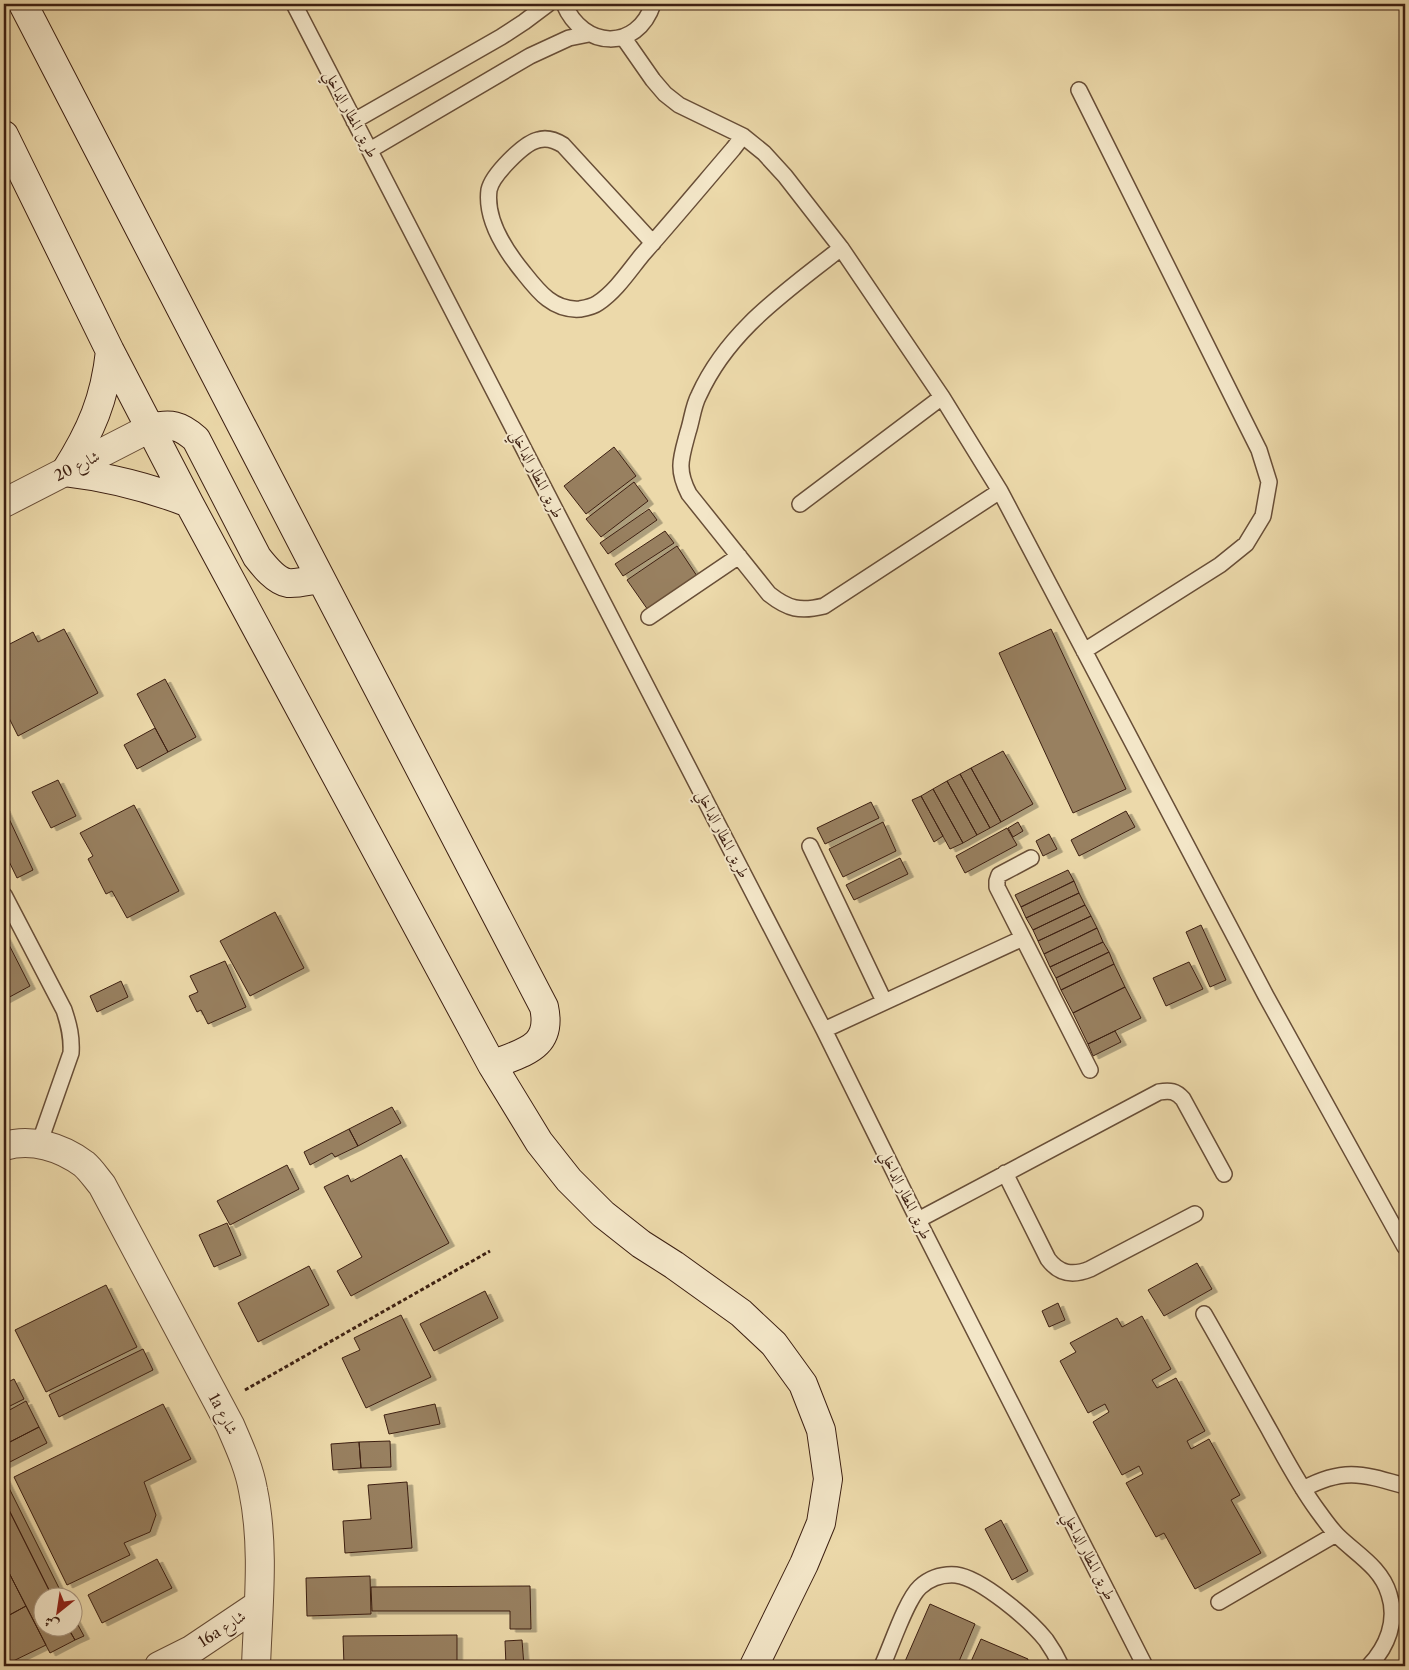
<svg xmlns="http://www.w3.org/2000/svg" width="1409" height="1670" viewBox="0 0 1409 1670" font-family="'Libre Caslon Text',Amiri,serif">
  <defs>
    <filter id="shadow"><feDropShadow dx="5.5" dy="3" stdDeviation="0" flood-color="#0004"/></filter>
  </defs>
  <rect width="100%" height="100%" fill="#ecd9aa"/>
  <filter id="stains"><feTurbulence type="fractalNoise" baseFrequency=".004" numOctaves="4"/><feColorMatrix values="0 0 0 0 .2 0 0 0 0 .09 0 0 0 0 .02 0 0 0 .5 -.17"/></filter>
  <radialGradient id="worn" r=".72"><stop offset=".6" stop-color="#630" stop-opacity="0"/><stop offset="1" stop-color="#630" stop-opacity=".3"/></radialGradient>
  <path fill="#988061" stroke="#3c1f11" filter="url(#shadow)" d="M614,447L636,476L586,514L564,486Z
    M634,482L648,501L601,537L586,519Z
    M649,509L657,520L608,554L600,543Z
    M665,531L674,543L623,576L615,564Z
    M677,546L697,576L648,610L627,580Z
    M64,629L98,693L18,736L4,708V647L33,632L38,642Z
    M1051,629L1126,789L1073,813L999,653Z
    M165,679L196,737L168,752L137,694Z
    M155,728L168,752L137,769L124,745Z
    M1003,751L1033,804L1001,822L971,768Z
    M971,768L1001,822L990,828L960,774Z
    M960,774L990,828L977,835L947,781Z
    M58,780L76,816L51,828L32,792Z
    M947,781L977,835L963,843L933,789Z
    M933,789L963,843L950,849L921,796Z
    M921,796L943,836L934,842L912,800Z
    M871,802L879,818L825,844L817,828Z
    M134,805L179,891L127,918L112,891L106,894L88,859L93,856L80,833Z
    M4,808L33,870L17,878L4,851Z
    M1126,811L1135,827L1079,856L1071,840Z
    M883,822L896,851L843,877L829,849Z
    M1018,822L1023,831L1013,837L1008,828Z
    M1007,828L1017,845L965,873L956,856Z
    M1049,834L1057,849L1043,856L1036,841Z
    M900,858L908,874L854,900L846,885Z
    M1068,870L1074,881L1021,907L1015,895Z
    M1074,881L1079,893L1026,918L1021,907Z
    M1079,893L1085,905L1033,930L1026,918Z
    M1085,905L1091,916L1038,941L1033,930Z
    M275,912L304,968L250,996L220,941Z
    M1091,916L1097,928L1044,954L1038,941Z
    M1201,925L1226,980L1210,987L1186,932Z
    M1097,928L1103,942L1050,967L1044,954Z
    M4,935L30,986L4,1000Z
    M1103,942L1109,952L1056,978L1050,967Z
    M1109,952L1114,964L1061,990L1056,978Z
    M225,961L246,1007L208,1024L201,1010L197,1012L189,996L198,992L190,976Z
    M1189,962L1203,989L1166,1006L1153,978Z
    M1114,964L1125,987L1073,1013L1061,990Z
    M121,981L128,997L97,1012L90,996Z
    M1125,987L1141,1018L1088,1044L1073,1013Z
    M1115,1031L1121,1042L1093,1056L1088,1044Z
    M392,1107L401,1123L358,1146L349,1129Z
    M349,1129L358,1146L335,1157L332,1153L310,1165L304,1152Z
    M401,1155L449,1243L351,1296L337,1271L362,1257L324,1187L348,1175L351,1182Z
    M287,1165L299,1189L230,1225L217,1201Z
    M227,1223L241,1255L214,1267L199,1235Z
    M1197,1263L1212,1289L1164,1316L1148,1290Z
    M309,1266L329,1305L258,1342L238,1303Z
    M106,1285L137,1347L46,1392L15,1330Z
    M485,1291L498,1318L434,1351L420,1324Z
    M1058,1303L1065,1320L1049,1327L1042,1311Z
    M401,1315L431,1377L366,1408L342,1358L360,1350L354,1338Z
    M1142,1316L1171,1369L1152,1380L1157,1388L1176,1378L1205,1431L1187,1441L1191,1449L1209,1439L1240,1495L1231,1500L1261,1553L1195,1589L1164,1533L1156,1537L1126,1483L1143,1474L1139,1466L1122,1475L1093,1422L1109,1412L1105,1404L1088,1413L1060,1361L1076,1352L1070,1343L1117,1318L1122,1327Z
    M143,1349L153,1370L59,1417L49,1395Z
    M14,1379L24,1399L4,1409V1384Z
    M26,1401L39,1427L4,1445V1413Z
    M163,1404L191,1459L144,1482L156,1515L150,1532L124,1543L130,1555L67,1585L14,1477Z
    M435,1404L440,1424L389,1434L384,1415Z
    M39,1427L47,1443L4,1465V1445Z
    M390,1441L391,1467L361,1468L359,1442Z
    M359,1442L361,1468L333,1470L331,1444Z
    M4,1478L64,1598H53L4,1500Z
    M407,1482L412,1548L345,1553L343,1521L371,1519L368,1485Z
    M4,1500L53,1598H42V1628H68L75,1640L50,1653L4,1563Z
    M1001,1520L1028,1571L1012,1580L985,1529Z
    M157,1559L172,1588L102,1623L88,1595Z
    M4,1563L26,1606L4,1618Z
    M370,1576L371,1614L307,1616L306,1578Z
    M530,1586L531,1629H510V1611H372L371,1587Z
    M930,1604L975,1624L957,1666H903Z
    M26,1606L46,1645L5,1665L4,1662V1618Z
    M72,1614L84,1636L75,1640L68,1628H72Z
    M457,1635V1666H344L343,1636Z
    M981,1639L1028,1659L1025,1666H969Z
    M522,1640L524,1666H506L505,1641Z"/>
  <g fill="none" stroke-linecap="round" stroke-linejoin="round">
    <defs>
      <path id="lane" d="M294,4L824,1030L918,1220L1145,1666
        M564,4C583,49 637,52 653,4
        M623,37L653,80L665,94L679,105L743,136L764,153L785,176L841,248L942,397L1000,491L1266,996L1405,1247
        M1079,90L1259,450L1269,482L1263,516L1246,544L1220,565L1084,651
        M354,121L501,37L524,22L548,4
        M370,150L530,56L569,38L589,34
        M653,243L563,145C555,140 547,137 538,140C524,143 492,175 489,190C485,220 505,250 523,272C538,291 553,311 580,309C586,308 594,306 598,303C616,291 629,271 642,255C673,220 703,184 733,149L743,136
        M841,248C786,292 729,329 699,395C693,406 692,420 688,432C681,458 676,469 689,494L769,594C788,609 800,612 824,606L1000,491
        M800,504L942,397
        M649,617L739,556
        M810,846L884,1001
        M1031,858L999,875L997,881V887L1090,1070
        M4,895L64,1010C69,1025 72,1037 71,1053L39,1144
        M824,1030L1023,938
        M1005,1173L1048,1259C1059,1274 1073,1276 1090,1269L1195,1214
        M918,1220L1159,1092C1170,1090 1176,1091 1183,1099L1224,1174
        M1204,1314C1227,1354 1249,1394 1271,1433C1286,1460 1300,1487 1318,1511C1324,1519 1330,1528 1337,1535C1356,1554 1381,1567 1389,1594C1398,1621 1387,1647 1369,1666
        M1303,1489C1344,1467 1363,1474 1405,1486
        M1219,1602L1336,1534
        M882,1666C891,1647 906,1600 920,1587C930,1578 943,1574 956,1575C981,1578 1030,1620 1046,1640C1051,1647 1057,1657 1061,1666"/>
      <path id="street" d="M4,503L150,428
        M4,1146C32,1138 61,1147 84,1164C91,1170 96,1178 102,1185L230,1425C239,1446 249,1467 253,1490C265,1547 258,1608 256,1666
        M159,1666L191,1650L258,1605"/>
      <path id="secondary" d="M23,4L321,579L544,1007C553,1048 523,1052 492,1065
        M4,135L110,351L189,503L492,1065L539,1142L569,1180L603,1214L641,1244L674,1265L741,1313L774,1344L803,1384L821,1430L828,1479L821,1523L804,1564L754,1666
        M110,351C105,399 91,431 65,472C108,477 148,487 189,503
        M150,428C171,423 180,425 196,439L257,557C264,566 276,581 288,583C298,584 311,580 321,579"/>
    </defs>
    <use href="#lane" stroke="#684e37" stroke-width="18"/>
    <use href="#street" stroke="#684e37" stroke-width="30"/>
    <use href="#secondary" stroke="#3c1f11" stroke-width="30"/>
    <path stroke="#3c1f11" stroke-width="3" stroke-dasharray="4 2.5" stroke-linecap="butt" d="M245,1390L490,1251"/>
    <use href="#lane" stroke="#f3e6c8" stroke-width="15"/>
    <use href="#street" stroke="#f3e6c8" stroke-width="28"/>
    <use href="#secondary" stroke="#f3e6c8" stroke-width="28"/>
  </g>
  <g text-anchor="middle" stroke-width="4" stroke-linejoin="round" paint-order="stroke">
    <g font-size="15" fill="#3c1f11" stroke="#f3e6c8">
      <text transform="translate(351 114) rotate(62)" y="5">طريق المطار الداخلي</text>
      <text transform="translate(77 466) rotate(-27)" y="5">شارع 20</text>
      <text transform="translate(537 474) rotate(63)" y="5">طريق المطار الداخلي</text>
      <text transform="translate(723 834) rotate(63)" y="5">طريق المطار الداخلي</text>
      <text transform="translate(906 1195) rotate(64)" y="5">طريق المطار الداخلي</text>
      <text transform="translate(223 1414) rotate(62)" y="5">1a شارع</text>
      <text transform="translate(1089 1556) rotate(63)" y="5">طريق المطار الداخلي</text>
      <text transform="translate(222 1629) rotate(-33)" y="5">16a شارع</text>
    </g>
  </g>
  <rect width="1409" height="1670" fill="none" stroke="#ecd9aa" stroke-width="20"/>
  <rect x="5" y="5" width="1399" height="1660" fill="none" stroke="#3c1f11" stroke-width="2.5"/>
  <rect x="10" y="10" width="1389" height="1650" fill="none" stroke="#3c1f11"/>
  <g transform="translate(58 1612) rotate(210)"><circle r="24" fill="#f3e6c8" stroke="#aa967f"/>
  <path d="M0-4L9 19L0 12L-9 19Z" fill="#8f2418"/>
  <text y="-8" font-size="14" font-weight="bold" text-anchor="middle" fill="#3c1f11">ش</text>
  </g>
  <rect width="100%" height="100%" filter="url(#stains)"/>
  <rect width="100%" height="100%" fill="url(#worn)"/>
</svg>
